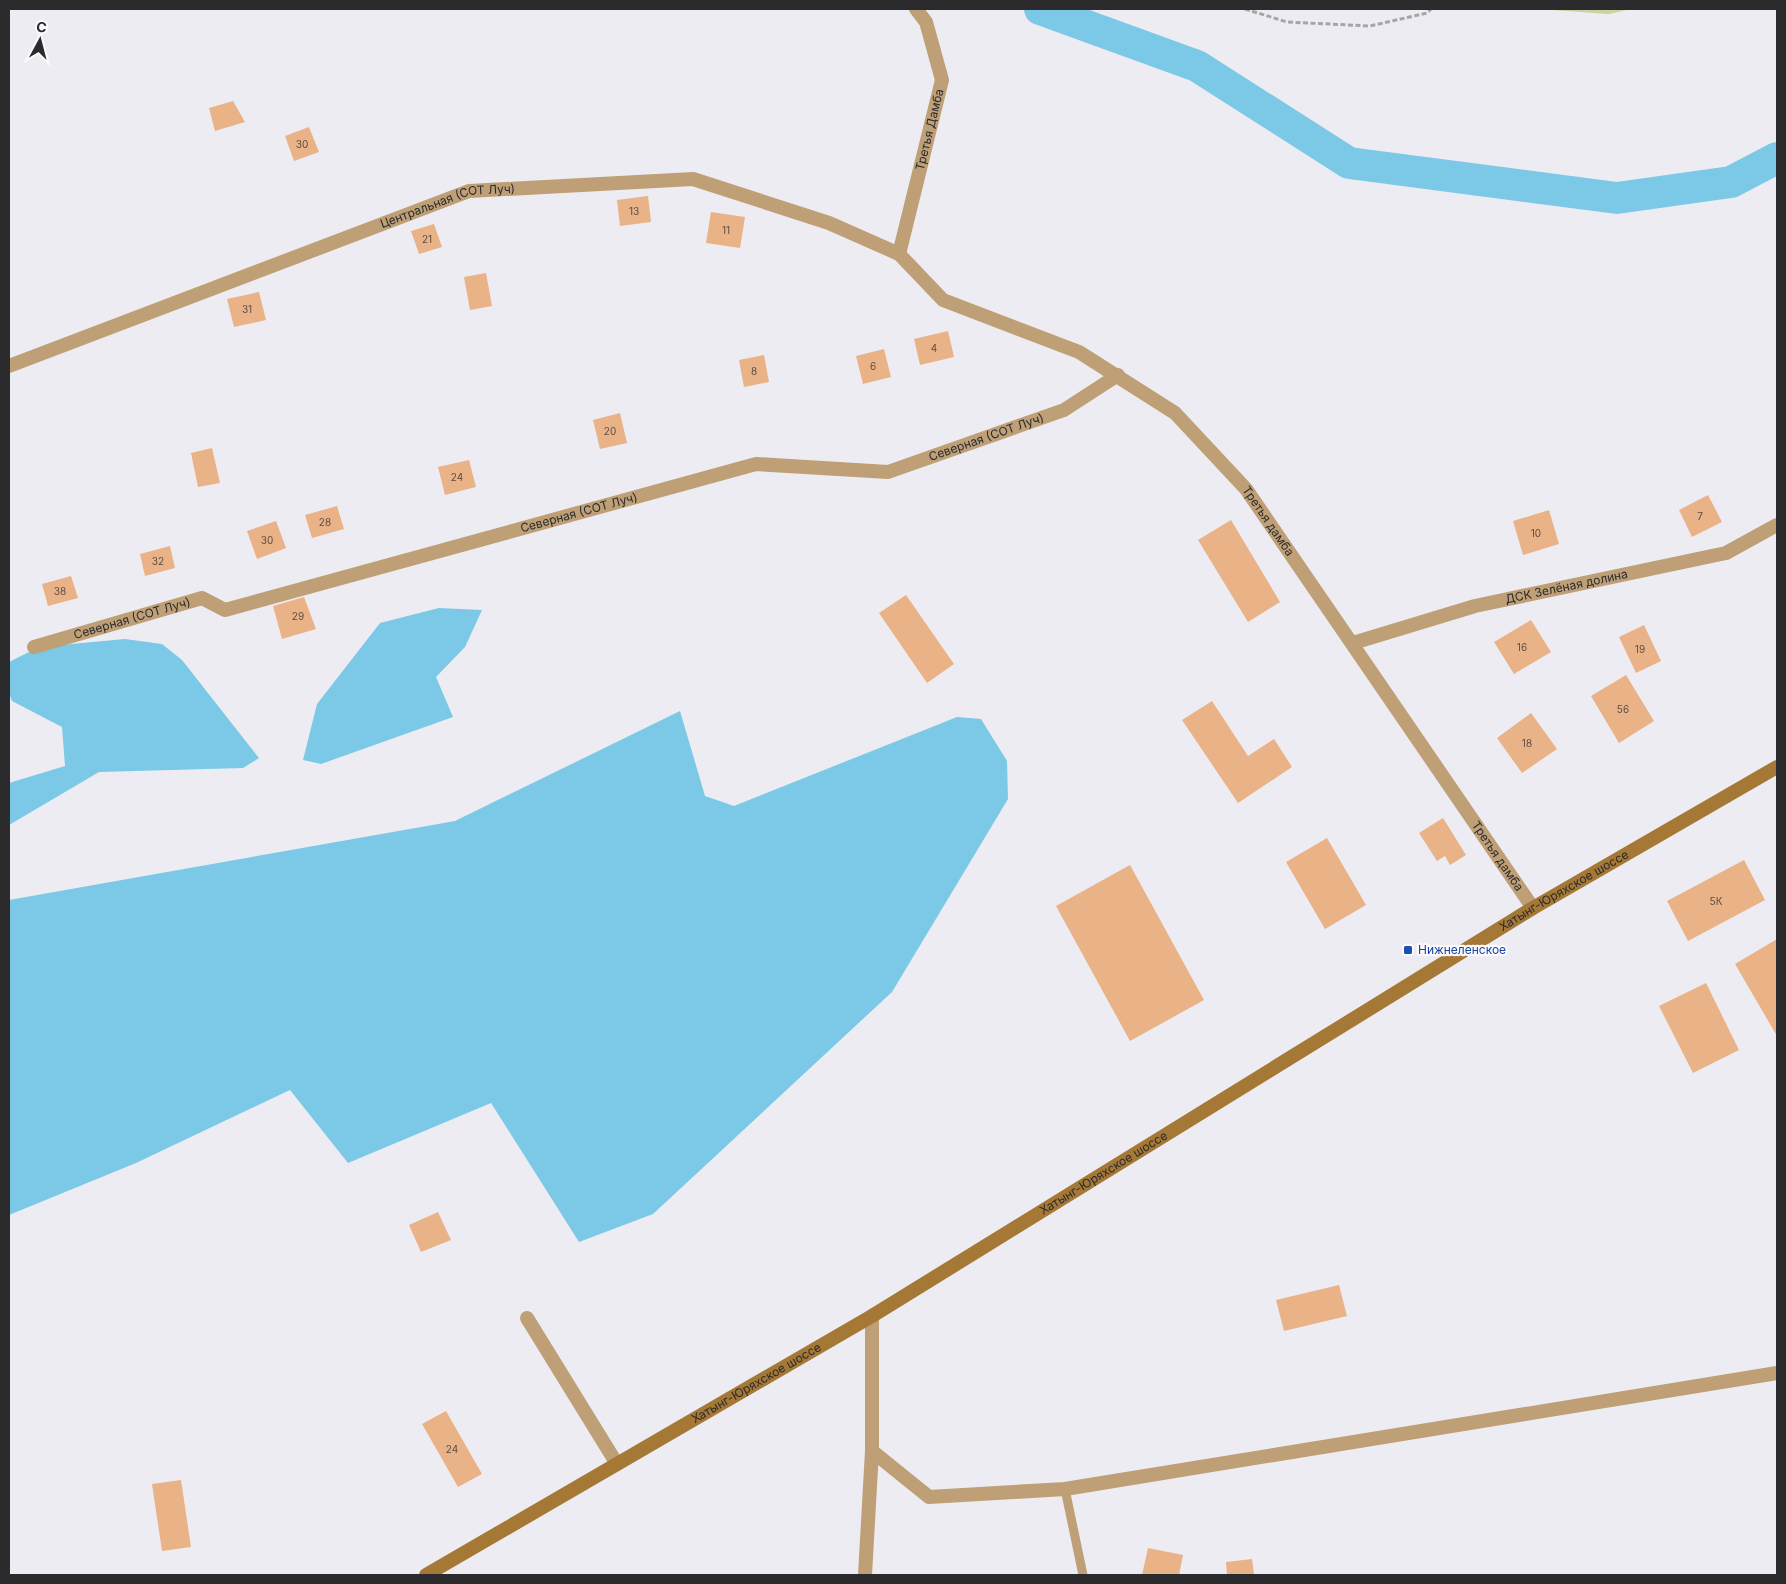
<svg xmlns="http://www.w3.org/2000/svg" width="1786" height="1584" viewBox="0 0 1786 1584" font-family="Inter,sans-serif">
  <rect width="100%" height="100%" fill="#edecf2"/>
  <path fill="#c8d49d" d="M1537,9H1631L1609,14Z"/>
  <path fill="#7bc9e6" d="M439,608L482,610L465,647L436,677L453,717L321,764L303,760L317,704L380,623Z
    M125,639L162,644L182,660L259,758L243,768L99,772L9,825V783L65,766L62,727L12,701L9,693V662L39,647Z
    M680,711L705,796L734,806L957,717L981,719L1007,761L1008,799L892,992L653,1214L579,1242L491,1103L348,1163L290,1090L136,1163L9,1215V900L455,821Z"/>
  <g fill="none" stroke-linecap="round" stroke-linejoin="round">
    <path stroke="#7bc9e6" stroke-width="32" d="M1040,9L1197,66L1349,163L1617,198L1731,182L1777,158"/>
  </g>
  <path fill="#eab287" d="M233,101L245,122L215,131L209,108Z
    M309,127L319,152L294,161L285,136Z
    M648,196L651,222L620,226L617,200Z
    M711,212L745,217L740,248L706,243Z
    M434,224L442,247L419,254L411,231Z
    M486,273L492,306L470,310L464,277Z
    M259,292L266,320L234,327L227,299Z
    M948,331L954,357L920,365L914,339Z
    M884,349L891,377L863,384L856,356Z
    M764,355L769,382L744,387L739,360Z
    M620,413L627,443L600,449L593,420Z
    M212,448L220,483L198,487L191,453Z
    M469,460L476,487L445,495L438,467Z
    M1708,495L1722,522L1692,537L1679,510Z
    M337,506L344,529L312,538L305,515Z
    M1549,510L1559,544L1523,555L1513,521Z
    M1231,520L1280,602L1248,622L1198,540Z
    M276,521L286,548L257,559L247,531Z
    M170,546L175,568L145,576L140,554Z
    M71,576L78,598L48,606L42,584Z
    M906,595L954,664L927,683L879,613Z
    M304,597L316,629L282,639L273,606Z
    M1531,620L1551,652L1514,674L1494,642Z
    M1644,625L1661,661L1636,673L1619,637Z
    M1626,675L1654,721L1619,743L1591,696Z
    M1212,701L1248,756L1274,739L1292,767L1238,803L1182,720Z
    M1531,713L1557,749L1522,773L1497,738Z
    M1443,818L1466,855L1450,865L1445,856L1437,861L1419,833Z
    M1327,838L1366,905L1325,929L1286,862Z
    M1744,860L1765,900L1688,941L1667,901Z
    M1130,865L1204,1000L1130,1041L1056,906Z
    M1777,939V1036L1735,964Z
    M1706,983L1739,1050L1693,1073L1659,1006Z
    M438,1212L451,1240L421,1252L409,1225Z
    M1339,1285L1347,1316L1284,1331L1276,1300Z
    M446,1411L482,1474L458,1487L422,1424Z
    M181,1480L191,1547L162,1551L152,1484Z
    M1148,1548L1183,1555L1179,1575H1142Z
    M1252,1559L1254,1575H1227L1226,1562Z"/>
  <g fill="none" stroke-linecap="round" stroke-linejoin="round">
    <path stroke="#a5a4a9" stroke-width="3" stroke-dasharray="5 2.5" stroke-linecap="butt" d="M1245,9L1287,22L1370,26L1427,13L1431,9"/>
    <path stroke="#be9f76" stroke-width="9" d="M1065,1489L1083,1575"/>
    <g stroke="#be9f76" stroke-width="14">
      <path id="s1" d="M899,254L942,80L926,22L916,9"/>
      <path id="s2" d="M9,366L469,191L693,179L829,223L899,254L943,300L1079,352L1175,413L1246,489L1533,908"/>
      <path id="s3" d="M1353,643L1475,606L1726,553L1777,525"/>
      <path id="s4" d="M34,647L202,598L225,610L756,464L888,472L1064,410L1118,375"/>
      <path d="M527,1318L617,1464"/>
      <path d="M872,1451L929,1497L1065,1489L1777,1373"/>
      <path d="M865,1575L872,1451V1316"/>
    </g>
    <path stroke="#a57836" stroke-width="14" id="s5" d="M426,1575L872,1316L1533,908L1777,767"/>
  </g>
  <rect fill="#1a4fb4" stroke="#fbf9fe" stroke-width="2" x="1403" y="945" width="10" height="10" rx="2.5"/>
  <g text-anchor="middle" stroke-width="4.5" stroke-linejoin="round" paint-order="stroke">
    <g font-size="10" fill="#5b4d44">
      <text x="302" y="148">30</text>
      <text x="634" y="215">13</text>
      <text x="726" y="234">11</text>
      <text x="427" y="243">21</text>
      <text x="247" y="313">31</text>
      <text x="934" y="352">4</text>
      <text x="873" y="370">6</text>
      <text x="754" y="375">8</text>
      <text x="610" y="435">20</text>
      <text x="457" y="481">24</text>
      <text x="1700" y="520">7</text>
      <text x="325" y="526">28</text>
      <text x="1536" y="537">10</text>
      <text x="267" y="544">30</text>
      <text x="158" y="565">32</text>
      <text x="60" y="595">38</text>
      <text x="298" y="620">29</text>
      <text x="1522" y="651">16</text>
      <text x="1640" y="653">19</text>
      <text x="1623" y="713">56</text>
      <text x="1527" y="747">18</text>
      <text x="1716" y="905">5К</text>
      <text x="452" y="1453">24</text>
    </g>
    <g font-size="12" fill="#2b2b2d" stroke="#fbf9fe">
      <text dy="4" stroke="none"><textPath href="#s1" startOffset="128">Третья Дамба</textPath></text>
      <text dy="4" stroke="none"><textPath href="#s2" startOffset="468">Центральная (СОТ Луч)</textPath></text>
      <text dy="4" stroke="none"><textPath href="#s4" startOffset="988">Северная (СОТ Луч)</textPath></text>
      <text dy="4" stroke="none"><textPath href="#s4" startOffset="568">Северная (СОТ Луч)</textPath></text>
      <text dy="4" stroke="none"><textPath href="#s2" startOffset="1402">Третья дамба</textPath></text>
      <text dy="4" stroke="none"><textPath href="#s3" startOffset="221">ДСК Зелёная долина</textPath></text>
      <text dy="4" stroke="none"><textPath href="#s4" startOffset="102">Северная (СОТ Луч)</textPath></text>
      <text dy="4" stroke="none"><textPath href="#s2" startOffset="1808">Третья дамба</textPath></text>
      <text dy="4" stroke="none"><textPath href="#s5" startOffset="1328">Хатынг-Юряхское шоссе</textPath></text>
      <text dy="4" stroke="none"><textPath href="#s5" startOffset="788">Хатынг-Юряхское шоссе</textPath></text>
      <text dy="4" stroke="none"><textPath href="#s5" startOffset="382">Хатынг-Юряхское шоссе</textPath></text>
    </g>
    <g font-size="12" fill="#164399" stroke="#fbf9fe" text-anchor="start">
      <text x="1418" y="954">Нижнеленское</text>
    </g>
  </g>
  <rect width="1786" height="1584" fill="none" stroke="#2b2b2d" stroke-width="20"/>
  <g transform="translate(40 40) rotate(7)" stroke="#fbf9fe" stroke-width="4" paint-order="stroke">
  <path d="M0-4L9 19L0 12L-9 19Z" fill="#2b2b2d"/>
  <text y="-8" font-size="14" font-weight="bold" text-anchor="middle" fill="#2b2b2d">С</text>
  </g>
</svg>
